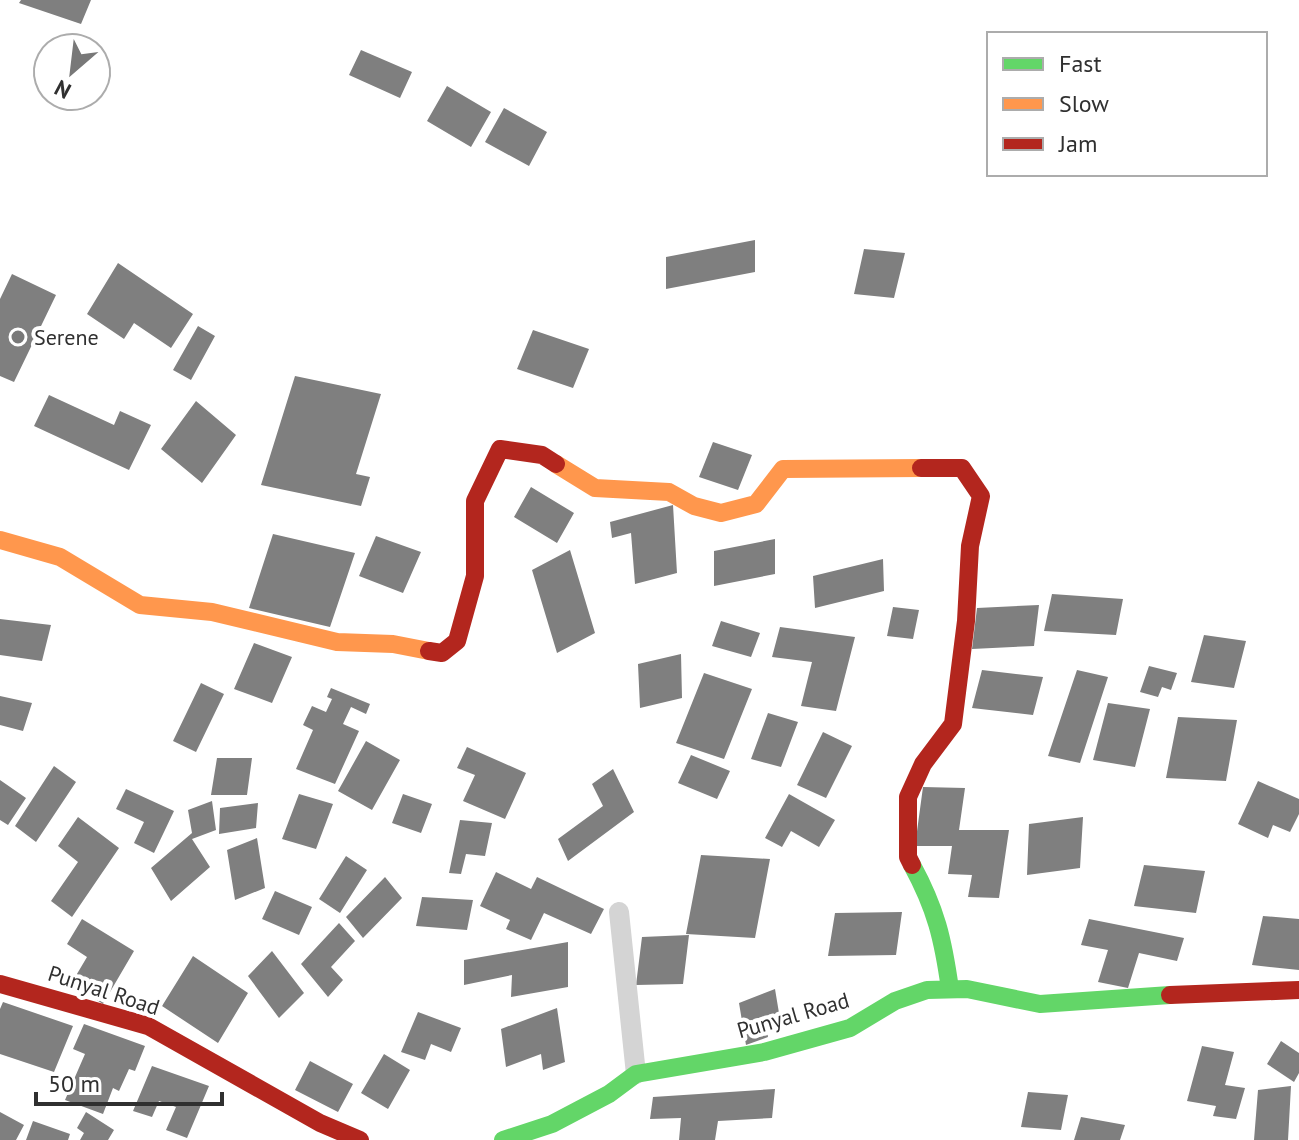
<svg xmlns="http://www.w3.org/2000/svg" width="1299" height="1140" viewBox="0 0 1299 1140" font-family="'PT Sans',sans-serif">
  <rect width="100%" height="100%" fill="#fff"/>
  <path fill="#7f7f7f" d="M21,0H91L81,24L19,3Z
    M361,50L412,72L400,98L349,75Z
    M447,86L491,112L471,147L427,121Z
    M504,108L547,132L529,166L485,142Z
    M755,240V272L666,289V257Z
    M864,249L905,253L894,298L854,294Z
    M118,263L193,314L171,348L134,323L124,339L87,314Z
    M12,274L56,295L14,382L0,376V299Z
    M198,326L215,336L191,380L173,370Z
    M533,330L589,349L573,388L517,369Z
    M295,376L381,394L356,474L370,477L361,506L261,485Z
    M49,395L114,425L120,411L151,425L129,470L34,426Z
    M196,401L236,435L202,483L161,449Z
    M713,442L752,455L738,490L699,477Z
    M531,487L574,513L557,543L514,517Z
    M673,505L677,573L635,584L631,533L612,538L610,522Z
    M273,534L355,553L330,627L249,608Z
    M376,536L421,552L403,593L359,576Z
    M775,539V574L714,586V551Z
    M570,550L595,633L557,653L532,570Z
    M883,559L884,591L815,608L813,576Z
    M1052,594L1123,599L1116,635L1044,631Z
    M1039,605L1034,646L972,649L977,608Z
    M893,607L919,610L913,639L887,636Z
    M0,619L51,625L42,661L0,655Z
    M721,621L760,633L751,657L712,646Z
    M780,627L855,637L836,711L801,706L812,662L772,657Z
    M1204,635L1246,641L1234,688L1191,682Z
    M254,643L292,657L272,703L234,689Z
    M681,654L682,698L640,708L638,664Z
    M1149,666L1177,673L1171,690L1162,687L1158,697L1140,692Z
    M982,670L1043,677L1033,715L972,708Z
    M1077,670L1108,677L1080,763L1048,756Z
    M704,673L752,689L724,759L676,743Z
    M201,683L224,694L196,752L173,741Z
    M331,688L370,704L366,714L351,707L343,724L359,731L335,784L296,769L313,730L303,725L312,706L326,712L332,699L327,697Z
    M0,696L32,703L23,731L0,725Z
    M1108,703L1150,709L1135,767L1093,760Z
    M768,713L798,722L781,767L751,759Z
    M1178,717L1237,720L1226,781L1166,778Z
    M823,732L852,746L826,798L797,785Z
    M366,741L400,760L372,810L338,791Z
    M467,747L526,773L505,819L463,801L475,775L457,768Z
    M691,755L730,771L717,799L678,783Z
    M217,758H252L247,795H211Z
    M54,766L76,782L36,842L15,826Z
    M613,769L634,812L568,861L558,839L603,806L592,784Z
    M0,780L26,798L8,825L0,820Z
    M1258,781L1299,799V814L1290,832L1273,825L1268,838L1238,824Z
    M923,787L965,788L959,830H1009L999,898L968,897L972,875L948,874L952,846H915Z
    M126,789L174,811L154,853L134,843L144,822L116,809Z
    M299,794L333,804L316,849L282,839Z
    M403,794L432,804L421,833L392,823Z
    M789,794L835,820L819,847L791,831L782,847L765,838Z
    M212,801L216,830L192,839L210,867L171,901L151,868L192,833L188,810Z
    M258,803L256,828L219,834L220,808Z
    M78,817L119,848L72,917L51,901L78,862L58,846Z
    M1083,817L1080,868L1027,875L1029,824Z
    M460,820L492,823L485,856L466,854L461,874L449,873Z
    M257,838L265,888L235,900L227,850Z
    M701,855L770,859L755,938L686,934Z
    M346,856L367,870L340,913L319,899Z
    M1144,865L1205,871L1196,913L1134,906Z
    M496,872L531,889L537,877L604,909L591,934L544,913L531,940L506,929L510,920L480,906Z
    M385,877L402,898L363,938L346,917Z
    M275,891L312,907L299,935L262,919Z
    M422,897L473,900L467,930L416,926Z
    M902,912L896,955L828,956L835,913Z
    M1263,916L1299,919V970L1252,965Z
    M82,919L134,951L103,1004L71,984L87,957L67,944Z
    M1089,919L1184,938L1177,961L1139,953L1128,988L1098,982L1108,950L1081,945Z
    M339,923L355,941L331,967L343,980L328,997L301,964Z
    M689,935L683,984L636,985L642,937Z
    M568,942V987L511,997L512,975L464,985V960Z
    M272,951L304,993L279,1018L248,976Z
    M193,956L248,993L218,1043L162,1006Z
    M775,989L781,1025L767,1031L768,1037L746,1045L739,1003Z
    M3,1002L73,1026L54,1072L0,1054V1009Z
    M557,1008L565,1062L543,1070L541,1054L506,1067L501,1029Z
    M418,1012L461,1028L451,1052L431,1044L425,1060L401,1052Z
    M84,1024L145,1046L135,1071L129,1069L119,1091L113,1088L103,1114L65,1100L85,1054L73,1049Z
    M1281,1041L1299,1053V1073L1294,1082L1267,1064Z
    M1202,1046L1234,1052L1225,1085L1245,1088L1236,1119L1213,1116L1216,1106L1187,1101Z
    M384,1054L410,1070L388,1109L361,1093Z
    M310,1061L353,1084L338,1112L295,1090Z
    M152,1066L209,1086L187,1138L166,1130L176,1107L159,1101L152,1117L133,1111Z
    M1291,1086L1288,1140H1254L1258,1090Z
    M775,1089L772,1118L718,1121L715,1140H679L681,1118L650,1119L653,1097Z
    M1028,1092L1068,1095L1061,1130L1021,1127Z
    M0,1112L24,1125L16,1140H0Z
    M86,1112L114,1130L108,1140H80L84,1133L77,1128Z
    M1081,1117L1125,1125L1120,1140H1074Z
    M33,1121L70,1134L68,1140H26Z"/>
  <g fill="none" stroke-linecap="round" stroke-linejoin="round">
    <path stroke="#d4d4d4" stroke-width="20" d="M619,912L636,1074"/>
    <path stroke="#63d668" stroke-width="18" d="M912,865C936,909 943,939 950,989
      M503,1140L552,1124L609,1094L636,1074L764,1052L850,1028L895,1001L927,990L967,989L1040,1004L1170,995"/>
    <path stroke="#ff974d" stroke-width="18" d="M556,464L595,488L669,492L694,506L721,513L756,504L783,469L921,468
      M0,540L60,557L140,605L212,612L337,642L393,644L429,651"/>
    <path stroke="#b3261e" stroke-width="18" d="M429,651L442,653L457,641L475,576V501L500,449L542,455L556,464
      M912,865L908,857V797L923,764L953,724L966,621L970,546L981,496L962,468H921
      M0,984L148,1026L320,1123L360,1140
      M1170,995L1299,990"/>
  </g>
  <circle fill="#787878" stroke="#fff" stroke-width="3" cx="18" cy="337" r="8"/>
  <g text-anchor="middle" stroke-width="8" stroke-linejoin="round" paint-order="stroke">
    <g font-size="22" fill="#303030" stroke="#fff" text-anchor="start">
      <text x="34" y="345">Serene</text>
    </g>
    <g font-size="22" fill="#303030" stroke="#fff">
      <text transform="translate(104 990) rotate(18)" y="8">Punyal Road</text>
      <text transform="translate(793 1015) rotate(-16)" y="8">Punyal Road</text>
    </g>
  </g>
  <rect x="987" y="32" width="280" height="144" fill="#ffffff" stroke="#acacac" stroke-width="2"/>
  <rect x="1003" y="58" width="40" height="12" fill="#63d668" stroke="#acacac" stroke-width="2"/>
  <text x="1059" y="72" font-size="24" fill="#303030">Fast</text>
  <rect x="1003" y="98" width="40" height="12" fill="#ff974d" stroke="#acacac" stroke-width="2"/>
  <text x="1059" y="112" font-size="24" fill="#303030">Slow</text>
  <rect x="1003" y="138" width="40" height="12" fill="#b3261e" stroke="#acacac" stroke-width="2"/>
  <text x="1059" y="152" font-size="24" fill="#303030">Jam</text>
  <g transform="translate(72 72) rotate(208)"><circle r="38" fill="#ffffff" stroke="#acacac" stroke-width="2"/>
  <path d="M0-6L14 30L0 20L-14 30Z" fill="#787878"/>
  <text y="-12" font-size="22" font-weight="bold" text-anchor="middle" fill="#303030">N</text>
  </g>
  <path d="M36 1092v12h186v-12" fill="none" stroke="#303030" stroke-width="4"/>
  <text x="48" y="1092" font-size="24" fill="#303030" stroke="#ffffff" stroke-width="6" paint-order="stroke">50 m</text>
</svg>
